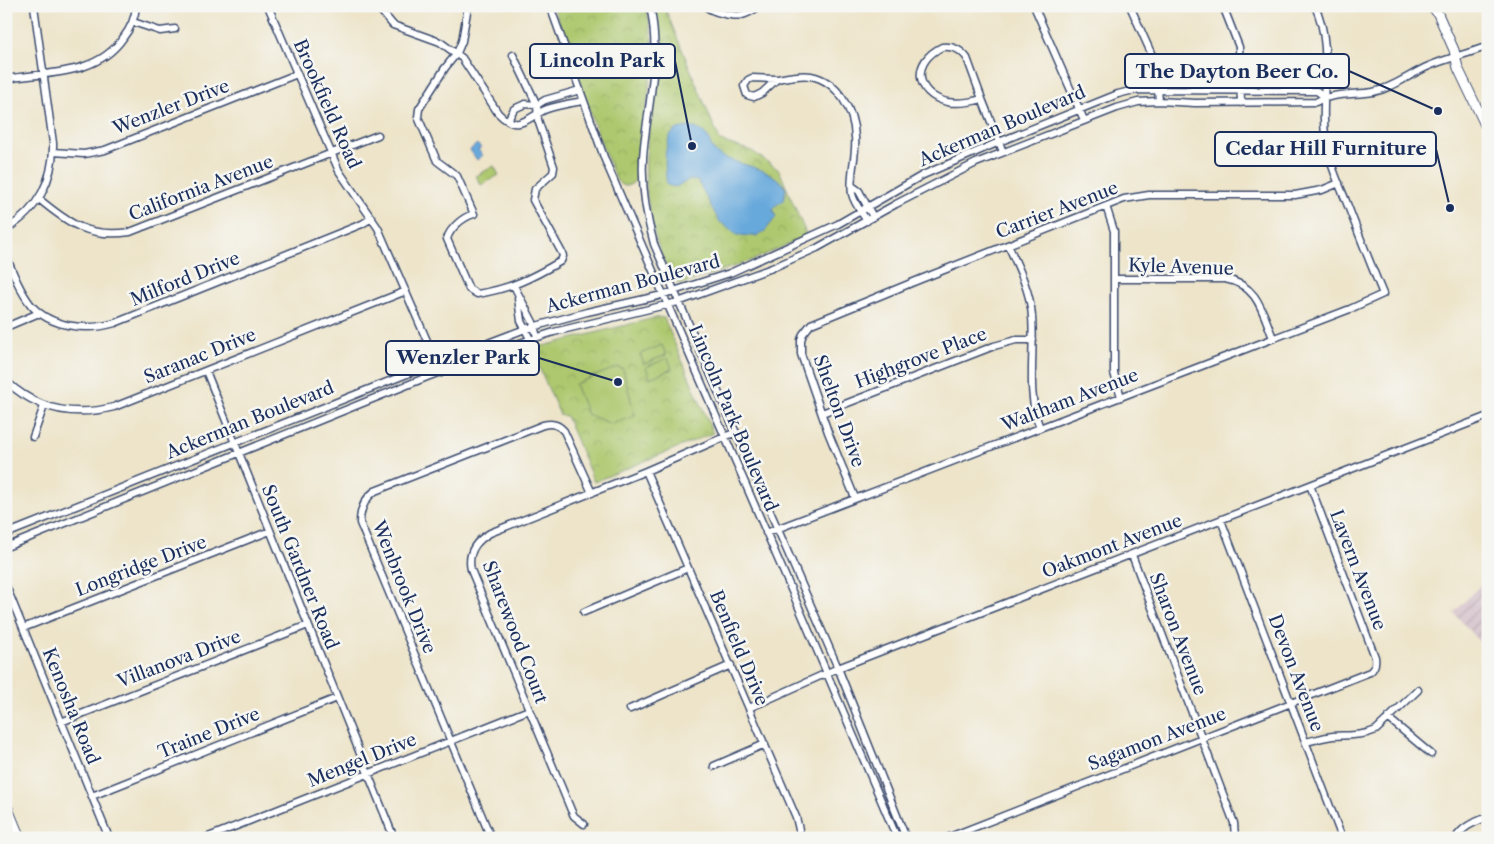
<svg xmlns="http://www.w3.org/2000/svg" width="1494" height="844" viewBox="0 0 1494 844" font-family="'Libre Caslon Text',serif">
  <defs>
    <pattern id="industrial-furrows" width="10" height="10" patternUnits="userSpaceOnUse" patternTransform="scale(1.25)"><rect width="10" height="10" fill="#d2bdc7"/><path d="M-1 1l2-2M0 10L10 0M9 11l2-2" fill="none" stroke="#aa9aa5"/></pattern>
    <pattern id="park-crowns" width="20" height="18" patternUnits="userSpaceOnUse" patternTransform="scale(1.25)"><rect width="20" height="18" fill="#adc86e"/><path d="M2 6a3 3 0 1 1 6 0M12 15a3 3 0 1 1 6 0" fill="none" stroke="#94ac62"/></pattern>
  </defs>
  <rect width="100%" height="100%" fill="#f6f6f2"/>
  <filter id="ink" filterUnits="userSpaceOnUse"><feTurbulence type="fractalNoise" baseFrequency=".02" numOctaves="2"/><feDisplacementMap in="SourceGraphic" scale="10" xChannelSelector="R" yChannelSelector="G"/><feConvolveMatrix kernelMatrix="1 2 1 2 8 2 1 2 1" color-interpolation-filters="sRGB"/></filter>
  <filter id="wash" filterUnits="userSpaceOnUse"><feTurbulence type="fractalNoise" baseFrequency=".0096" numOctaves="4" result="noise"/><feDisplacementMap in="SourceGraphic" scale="20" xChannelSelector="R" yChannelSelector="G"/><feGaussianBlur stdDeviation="1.12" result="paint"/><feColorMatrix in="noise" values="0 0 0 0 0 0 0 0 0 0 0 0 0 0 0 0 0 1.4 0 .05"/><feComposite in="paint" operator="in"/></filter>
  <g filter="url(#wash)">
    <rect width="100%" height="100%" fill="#ede4c9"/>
    <path fill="url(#industrial-furrows)" d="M1488,577V652L1454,613Z"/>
    <path fill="url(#park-crowns)" stroke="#647c66" d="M553,6H647C649,20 652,34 652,48C652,80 645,111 641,142C639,153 642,166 638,176C636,183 626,189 620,184C614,179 611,167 608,160C587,110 574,57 553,6Z
      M654,6H664L720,141L752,151L779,170L807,236L753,260L682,284C670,281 668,270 663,259C648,221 642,179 648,139C651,116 656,94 658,71C659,49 658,28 654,6Z
      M658,317L664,318L713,433L594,482L566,416L560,415L531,349Z"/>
    <path fill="#adc86e" stroke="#647c66" d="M494,166L499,175L481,185L476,176Z
      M662,345L666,355L644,364L640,354Z
      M668,358L672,369L650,378L646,367Z
      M618,367L623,369L635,416L611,424L587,414L575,384Z"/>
    <path fill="#68a9dc" stroke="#426c9d" d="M688,127C717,131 704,148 721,156C743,167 773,167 786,189L783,201L776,205L773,209L776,217L765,231L756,236L737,235L719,221L698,181L689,180L675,187L667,185C665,171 662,138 676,130C679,128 685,128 688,127Z
      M477,144L481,148L478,150L483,155L477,160L470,150Z"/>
  </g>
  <g filter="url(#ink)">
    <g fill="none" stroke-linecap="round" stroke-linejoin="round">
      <defs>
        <path id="minor" d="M268,6L339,171L378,228L441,373
          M377,6L393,25L440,42L462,58L498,113C519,135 528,116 547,109C559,105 572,103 583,101
          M468,6L462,41L457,53L445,68L419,109L418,117L437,161L457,176L474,214C463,217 450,228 447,239L469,289L477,294C510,289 532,278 561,261L563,256L562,253L533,200L535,189L553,173L554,167L538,120L537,105L513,55
          M550,6L605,160L797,603L897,838
          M650,6C661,55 649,98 644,146C640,180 645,212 654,244L838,668L906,838
          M706,6C711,12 734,17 742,15C748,14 755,9 760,6
          M1034,6L1084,120
          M1130,6L1156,64L1159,101
          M1223,6L1239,47L1241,103
          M133,22L160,31L175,29
          M942,47C953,46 960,49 967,58L982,99C971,102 958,104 947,102C915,94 911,62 942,47Z
          M752,78L777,79L762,93L754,97L747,95L744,86L748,80Z
          M6,79C47,72 97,76 123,38C131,28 135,19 136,6
          M777,79C788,77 800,74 811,76C838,81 854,111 855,137C857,155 849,175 852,194C854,203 862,213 867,221
          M982,99L1003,152
          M508,120L514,109L525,104L537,105L545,100L580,90
          M53,152L84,154L105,150L297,74
          M852,186L859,191L873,217
          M39,199C69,224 89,238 130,232L378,135
          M1106,206L1114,231V373L1121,397
          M6,229C38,211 54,179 53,143L34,6
          M1008,245C1018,266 1031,293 1032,317C1035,354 1026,394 1040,428
          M6,256C13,273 20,291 31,305C51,328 88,331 115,323L362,224L372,218
          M1115,279H1225C1258,285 1262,311 1273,338
          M514,286L533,322L537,337
          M518,298L521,321L530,339
          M6,327L39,313
          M206,371L394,838
          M6,381C37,410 74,417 114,407L406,291
          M822,413L994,346L1016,340H1033
          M33,437L44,406
          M646,471L796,817L801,838
          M855,498L828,432L801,354V340L803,334L811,324L921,279L1124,199L1149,195H1295L1322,190L1339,183
          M1221,520L1342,838
          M766,533L1350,309L1383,294C1370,263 1358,232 1346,201C1339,184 1330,165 1327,147C1317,100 1336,52 1315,6
          M6,534L412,372L525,329L587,312L658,296L730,273L838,224L923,175L999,142L1118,94L1130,91L1143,90L1317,91L1325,97
          M6,547L427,377L504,348L554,332L678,302L772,268L817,248L896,204L976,163L1117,108L1138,102L1159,101L1195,103L1316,102C1331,93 1355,95 1373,92C1393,88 1410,74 1429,66C1448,58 1468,54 1488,46
          M1132,555L1234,823L1235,838
          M6,586L109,838
          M584,612L688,568
          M23,628L270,531
          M749,708L838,668L1488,416
          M630,709L731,665
          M1388,718L1431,754
          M61,722L308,625
          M1306,742C1315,740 1324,737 1333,736C1348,735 1363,736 1376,730L1418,690
          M714,766L765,744
          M92,796L337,698
          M584,824L574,816L571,810L471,570C467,552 476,541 490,533L646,471L736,432
          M206,838L529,710
          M491,838L360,523C360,509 364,499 375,491L543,425C552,423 558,424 564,431L592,493
          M947,838L1370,672C1375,668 1376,664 1375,657L1310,485
          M1456,838C1463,826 1475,822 1488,817"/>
        <path id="major" d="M1432,6L1438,14L1454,50L1458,68L1488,131
          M6,804L20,838
          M6,834L8,838"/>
      </defs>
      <use href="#minor" stroke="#3a4a6e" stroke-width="9"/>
      <use href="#major" stroke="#3a4a6e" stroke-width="11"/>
      <use href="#minor" stroke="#fff" stroke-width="6"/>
      <use href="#major" stroke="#fff" stroke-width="9"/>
    </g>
  </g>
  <g text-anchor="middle" stroke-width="5" stroke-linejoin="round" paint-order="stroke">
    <g font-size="18" fill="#1b2f5e" stroke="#f6f6f2">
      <text transform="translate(327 104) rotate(66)" y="6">Brookfield Road</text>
      <text transform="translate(171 107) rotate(-21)" y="6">Wenzler Drive</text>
      <text transform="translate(1002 126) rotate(-23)" y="6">Ackerman Boulevard</text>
      <text transform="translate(201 188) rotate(-21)" y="6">California Avenue</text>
      <text transform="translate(1057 210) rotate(-21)" y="6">Carrier Avenue</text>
      <text transform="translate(1181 267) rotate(2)" y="6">Kyle Avenue</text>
      <text transform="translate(185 279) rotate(-22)" y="6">Milford Drive</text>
      <text transform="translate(633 284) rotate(-15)" y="6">Ackerman Boulevard</text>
      <text transform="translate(200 356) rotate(-22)" y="6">Saranac Drive</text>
      <text transform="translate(921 358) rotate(-21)" y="6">Highgrove Place</text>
      <text transform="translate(1070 400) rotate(-21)" y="6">Waltham Avenue</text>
      <text transform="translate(839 411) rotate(70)" y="6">Shelton Drive</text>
      <text transform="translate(733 418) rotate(67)" y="6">Lincoln Park Boulevard</text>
      <text transform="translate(250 420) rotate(-22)" y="6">Ackerman Boulevard</text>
      <text transform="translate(1112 546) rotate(-21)" y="6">Oakmont Avenue</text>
      <text transform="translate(141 566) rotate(-21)" y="6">Longridge Drive</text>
      <text transform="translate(300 567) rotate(68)" y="6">South Gardner Road</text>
      <text transform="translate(1358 570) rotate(69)" y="6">Lavern Avenue</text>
      <text transform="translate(404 587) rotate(68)" y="6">Wenbrook Drive</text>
      <text transform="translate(515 632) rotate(69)" y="6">Sharewood Court</text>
      <text transform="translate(1178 634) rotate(69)" y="6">Sharon Avenue</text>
      <text transform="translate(739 648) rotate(67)" y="6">Benfield Drive</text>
      <text transform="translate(179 659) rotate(-21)" y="6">Villanova Drive</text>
      <text transform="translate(1296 673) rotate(69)" y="6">Devon Avenue</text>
      <text transform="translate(71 706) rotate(68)" y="6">Kenosha Road</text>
      <text transform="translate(209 733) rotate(-22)" y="6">Traine Drive</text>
      <text transform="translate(1157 739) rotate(-21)" y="6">Sagamon Avenue</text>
      <text transform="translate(362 760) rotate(-22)" y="6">Mengel Drive</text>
    </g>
  </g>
  <path fill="none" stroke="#1b2f5e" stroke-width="2" d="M692 146L675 61M1438 111L1349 71M1450 208L1436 149M618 382L539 358"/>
  <g fill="#1b2f5e" stroke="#f6f6f2" stroke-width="2">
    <circle cx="692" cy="146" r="5"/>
    <circle cx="1438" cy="111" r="5"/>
    <circle cx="1450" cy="208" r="5"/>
    <circle cx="618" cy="382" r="5"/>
  </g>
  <g fill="#f6f6f2" stroke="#1b2f5e" stroke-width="2">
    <rect x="530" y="44" width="145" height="34" rx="5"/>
    <rect x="1125" y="54" width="224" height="34" rx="5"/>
    <rect x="1215" y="132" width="221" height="34" rx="5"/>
    <rect x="386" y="341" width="153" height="34" rx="5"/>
  </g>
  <g font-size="19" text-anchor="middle" font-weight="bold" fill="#1b2f5e">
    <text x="602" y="67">Lincoln Park</text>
    <text x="1237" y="78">The Dayton Beer Co.</text>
    <text x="1326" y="155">Cedar Hill Furniture</text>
    <text x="463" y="364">Wenzler Park</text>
  </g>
  <rect width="1494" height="844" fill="none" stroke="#f6f6f2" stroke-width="25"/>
</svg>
